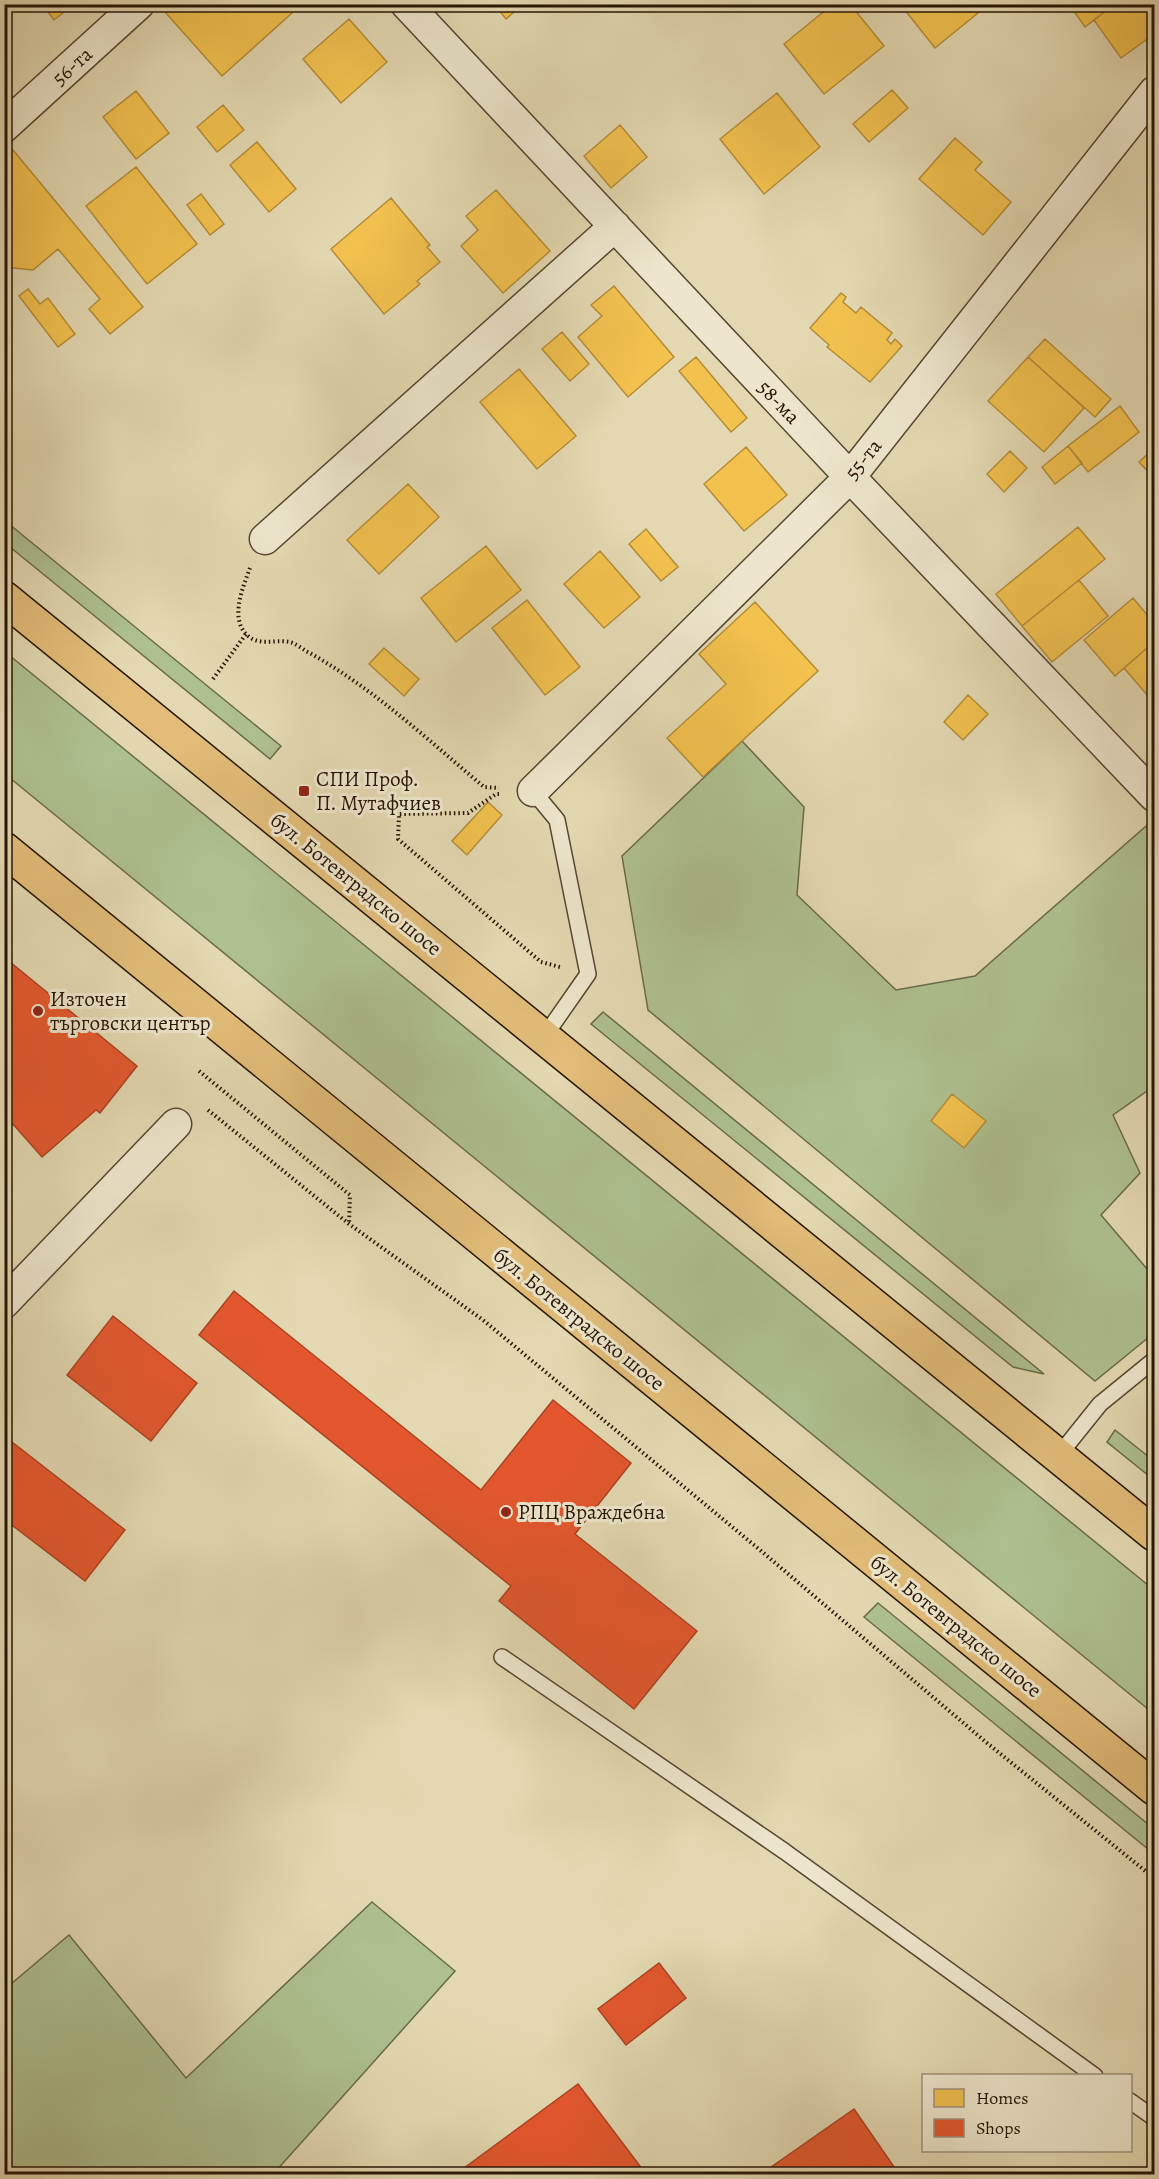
<svg xmlns="http://www.w3.org/2000/svg" width="1159" height="2179" viewBox="0 0 1159 2179" font-family="Alegreya,serif">
  <rect width="100%" height="100%" fill="#e3d8b1"/>
  <filter id="stains"><feTurbulence type="fractalNoise" baseFrequency=".00333" numOctaves="4"/><feColorMatrix values="0 0 0 0 .2 0 0 0 0 .09 0 0 0 0 .02 0 0 0 .5 -.17"/></filter>
  <radialGradient id="worn" r=".72"><stop offset=".6" stop-color="#630" stop-opacity="0"/><stop offset="1" stop-color="#630" stop-opacity=".3"/></radialGradient>
  <path fill="#aec090" stroke="#6a6a4b" stroke-width="1.5" d="M4,520L281,746L270,759L5,543Z
    M4,651L1154,1590V1714L5,774Z
    M742,741L804,807L797,895L896,990L975,976L1153,820L1154,822V1086L1113,1115L1140,1173L1101,1215L1154,1277V1333L1095,1381L648,1010L622,856Z
    M603,1012L1044,1374L1013,1367L591,1024Z
    M1115,1430L1154,1461V1480L1107,1442Z
    M878,1603L1154,1829V1854L864,1617Z
    M372,1902L455,1971L275,2172L277,2174H5V1989L69,1935L186,2078Z"/>
  <path fill="#f2c14e" stroke="#b58d38" stroke-width="1.5" d="M42,4H74L54,20Z
    M173,4H302L222,76L165,12Z
    M494,4H523L506,19Z
    M833,4H850L884,46L824,94L784,44Z
    M900,4H989L935,48Z
    M1069,4H1115L1085,27Z
    M1115,4H1144L1154,19V34L1121,58L1094,20Z
    M349,19L387,62L341,103L303,59Z
    M892,90L908,108L869,142L853,124Z
    M136,91L169,133L136,159L103,117Z
    M777,93L820,147L764,194L720,139Z
    M223,105L244,130L217,152L197,127Z
    M620,125L647,157L611,188L584,156Z
    M955,138L982,162L975,170L1011,202L983,235L919,179Z
    M257,142L296,189L269,212L230,165Z
    M13,150L143,307L110,334L89,309L100,299L58,249L33,270L4,267V157Z
    M136,167L197,244L147,284L86,206Z
    M496,190L550,251L503,293L461,246L478,230L466,216Z
    M201,194L224,224L210,235L187,205Z
    M391,198L430,245L427,247L440,262L417,281L420,284L384,314L331,249Z
    M614,286L674,357L628,397L578,337L602,316L591,305Z
    M28,289L40,304L48,298L75,334L58,347L19,296Z
    M841,293L846,297L843,302L856,313L861,307L892,333L887,340L891,344L895,339L902,346L870,382L827,347L829,345L810,328Z
    M562,332L589,364L570,381L542,349Z
    M1045,339L1111,399L1095,417L1028,357Z
    M696,357L747,418L731,432L679,371Z
    M1028,357L1084,408L1044,452L988,401Z
    M519,369L576,436L537,469L480,402Z
    M1120,406L1139,432L1088,472L1068,446Z
    M1068,446L1082,463L1055,484L1042,467Z
    M746,447L787,495L744,531L704,484Z
    M1154,448V478L1139,462Z
    M1010,451L1027,468L1004,492L987,474Z
    M408,484L439,517L379,574L347,540Z
    M1078,527L1105,559L1022,626L996,594Z
    M646,529L678,567L661,581L629,544Z
    M486,546L521,590L456,642L421,598Z
    M600,551L640,597L604,628L564,584Z
    M1079,580L1108,616L1052,662L1022,626Z
    M1133,598L1154,623V642L1115,676L1084,640Z
    M527,600L580,667L545,695L492,628Z
    M755,602L818,671L703,777L667,738L726,684L699,654Z
    M1154,642V703L1124,668Z
    M384,648L419,679L404,696L369,664Z
    M968,695L988,714L963,740L944,722Z
    M488,802L502,815L467,855L452,841Z
    M952,1094L986,1121L964,1148L931,1121Z"/>
  <path fill="#e4572e" stroke="#ab4322" stroke-width="1.5" d="M4,957L137,1066L100,1113L96,1110L42,1157L4,1114Z
    M234,1291L481,1490L553,1400L631,1463L575,1534L697,1631L634,1709L499,1601L511,1586L199,1335Z
    M113,1316L197,1383L151,1441L67,1375Z
    M12,1442L125,1530L85,1581L4,1519V1452Z
    M659,1963L686,1998L626,2045L598,2009Z
    M578,2084L646,2174H456Z
    M854,2109L899,2174H761Z"/>
  <g fill="none" stroke-linecap="round" stroke-linejoin="round">
    <defs>
      <path id="service" d="M533,791L557,820L588,974L544,1037
        M1059,1455L1100,1404L1154,1360
        M502,1657L784,1851L1095,2076
        M1130,2101L1154,2118"/>
      <path id="minor" d="M406,4L850,477L1154,796
        M4,127L139,4
        M265,539L615,226
        M533,791L850,477L1154,92
        M4,1303L176,1124"/>
      <path id="primary" d="M4,598L1154,1534
        M4,849L1154,1788"/>
    </defs>
    <use href="#service" stroke="#564631" stroke-width="18"/>
    <use href="#minor" stroke="#564631" stroke-width="33"/>
    <use href="#primary" stroke="#271506" stroke-width="36"/>
    <path stroke="#271506" stroke-width="4" stroke-dasharray="1.5 3" stroke-linecap="butt" d="M250,568C243,587 230,617 246,634C258,647 274,639 290,642C295,643 301,648 306,651C372,687 427,739 484,787L499,788
      M213,679L246,634
      M499,794H496L468,813L399,814L398,839L541,962L560,967
      M199,1071L350,1195L349,1224
      M208,1110L349,1224L483,1320L760,1550L987,1743L1154,1878"/>
    <use href="#service" stroke="#ede6cc" stroke-width="15"/>
    <use href="#minor" stroke="#ede6cc" stroke-width="30"/>
    <use href="#primary" stroke="#e2bc78" stroke-width="33"/>
  </g>
  <g fill="#8f2418" stroke="#ede6cc" stroke-width="2">
    <rect x="298" y="785" width="12" height="12" rx="3"/>
    <circle cx="38" cy="1011" r="6"/>
    <circle cx="506" cy="1512" r="6"/>
  </g>
  <g text-anchor="middle" stroke-width="6" stroke-linejoin="round" paint-order="stroke">
    <g font-size="21" fill="#271506" stroke="#ede6cc">
      <text transform="translate(72 66) rotate(-42)" y="7">56-та</text>
      <text transform="translate(779 402) rotate(47)" y="7">58-ма</text>
      <text transform="translate(863 459) rotate(-51)" y="7">55-та</text>
      <text transform="translate(356 884) rotate(39)" y="7">бул. Ботевградско шосе</text>
      <text transform="translate(579 1319) rotate(39)" y="7">бул. Ботевградско шосе</text>
      <text transform="translate(956 1626) rotate(39)" y="7">бул. Ботевградско шосе</text>
    </g>
    <g font-size="21" fill="#271506" stroke="#ede6cc" text-anchor="start">
      <text x="316" y="786">СПИ Проф.<tspan x="316" dy="24">П. Мутафчиев</tspan></text>
      <text x="50" y="1006">Източен<tspan x="50" dy="24">търговски център</tspan></text>
      <text x="518" y="1519">РПЦ Враждебна</text>
    </g>
  </g>
  <rect width="1159" height="2179" fill="none" stroke="#e3d8b1" stroke-width="24"/>
  <rect x="6" y="6" width="1147" height="2167" fill="none" stroke="#271506" stroke-width="3"/>
  <rect x="12" y="12" width="1135" height="2155" fill="none" stroke="#271506" stroke-width="1.5"/>
  <rect x="922" y="2074" width="210" height="78" fill="#ede6cc" stroke="#9e927d" stroke-width="1.5"/>
  <rect x="934" y="2089" width="30" height="18" fill="#f2c14e" stroke="#9e927d" stroke-width="1.5"/>
  <text x="976" y="2104" font-size="18" fill="#271506">Homes</text>
  <rect x="934" y="2119" width="30" height="18" fill="#e4572e" stroke="#9e927d" stroke-width="1.5"/>
  <text x="976" y="2134" font-size="18" fill="#271506">Shops</text>
  <rect width="100%" height="100%" filter="url(#stains)"/>
  <rect width="100%" height="100%" fill="url(#worn)"/>
</svg>
